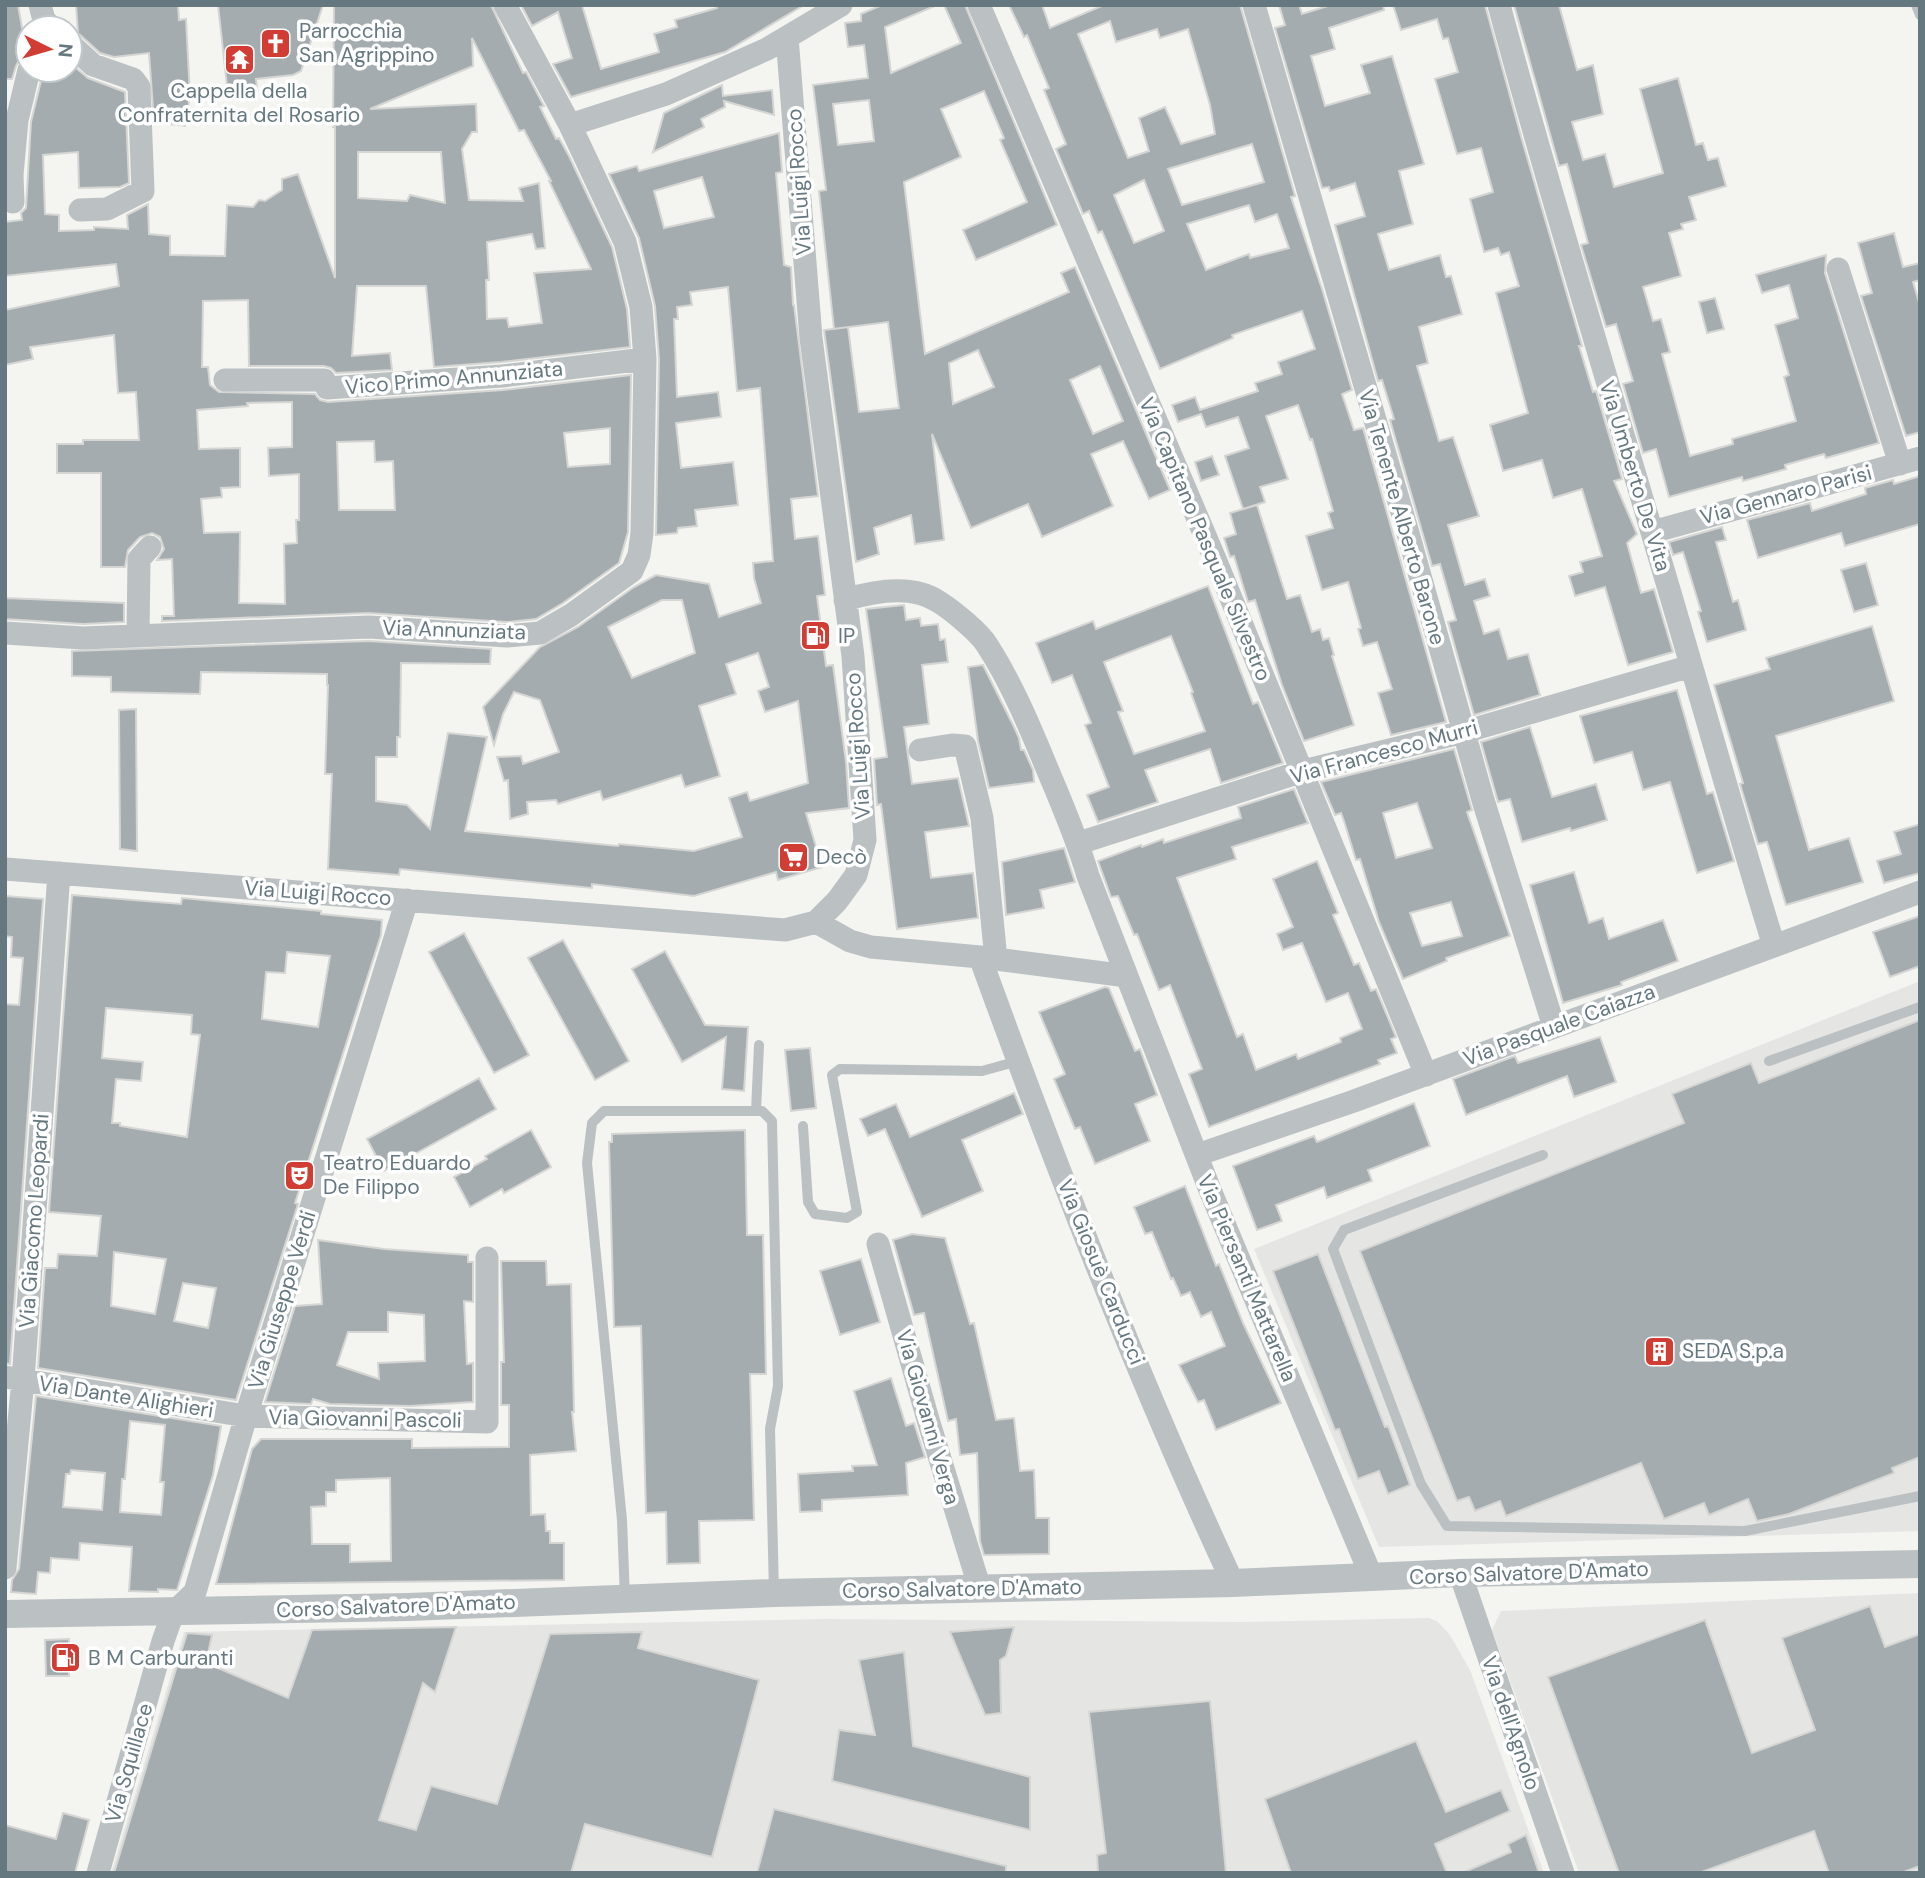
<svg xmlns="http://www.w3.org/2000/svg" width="1925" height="1878" viewBox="0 0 1925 1878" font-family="'DM Sans',sans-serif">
  <rect width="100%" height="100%" fill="#f4f4f1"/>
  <path fill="#e5e5e4" d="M1920,981V1531L1379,1547L1254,1249Z
    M1920,1593V1873H1579L1492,1630L1501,1611Z
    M1429,1618L1438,1622L1450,1635L1470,1670L1544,1873H111L184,1632L826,1619L1242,1622Z"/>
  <path fill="#a4acaf" stroke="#d5d5d3" stroke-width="2" fill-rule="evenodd" d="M5,5H18L26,50V57L19,60L16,66L12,79H5Z
    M76,5H178L179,20L186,19L190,96L185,126L154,122L149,53L114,57L100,53L78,33Z
    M218,5H323L301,71L293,75L256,79L257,88L239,91L238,85L227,86Z
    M334,5H491L523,73L526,72L544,106L540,107L556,139L559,138L569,156L612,247L627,309L630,347L501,362L434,367L426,286H357L352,356L390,353L392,370L336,373L331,368L324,366H249L248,300L203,301L202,367H208L210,385L219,392L315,394L320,400L328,402L503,390L631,375L628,532L619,563L563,603L536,619L507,622L368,613L162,621V616H174L172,559L157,560L164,549L160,537L152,533L140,537L128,550L125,567H101V473H57V444H83V440H139L136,392L118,393L114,335L30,347L33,359L5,365V310L119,286L116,264L5,276V222L22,220L21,213L26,208L31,122L43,73L44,70H70V63L88,78L125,92L129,183L120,187L79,188L78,152L43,155L45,214L59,215V231L94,230V227L128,229L127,215L148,204L149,234L170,236V255L225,256L227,205L253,207L259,200L265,201L282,190V179L298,174L335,278V127H333ZM472,38L519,131L524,130L551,181H549L591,269L534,273L542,323L509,327L507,318L487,319L486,280H489L487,242L532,234L536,249L545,248L539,183L519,188L523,201L469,200L462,149L472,132H477L476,104L370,109L473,66ZM358,152H441L445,203L410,195L407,201L358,198ZM292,402V447L268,448L269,476L299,474V520H296L297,543L284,544L285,604L239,603L240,532L204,533L201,499L222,497L221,488L240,487V448L199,449L197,410L248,406L247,403ZM610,428V464L568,467L564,433ZM374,441L375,462L393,461L395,510H339L337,442Z
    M521,5H582L601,69L659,52L654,34L677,27L675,20L717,8L716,5H804L725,52L571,97L553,64L572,58L558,12L532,26Z
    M882,5H937L885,27L891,73L961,43L944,5H965L1057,225L976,260L963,230L1027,202L1000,140L1004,138L984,91L941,109L961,157L904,182L925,354L1069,292L1061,273L1075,267L1170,490L1149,499L1123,441L1091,454L1113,506L1042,537L1028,504L971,528L932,434L944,540L915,544L911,515L874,528L879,554L856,562L824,330L848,327L859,412L899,408L888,322L834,329L819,191L826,190L813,85L868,78L864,45L848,47L845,23L861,21V14ZM869,100L874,141L838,145L833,104ZM978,350L994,387L953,404L949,363ZM1100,366L1123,421L1093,434L1070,380Z
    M1009,5H1042L1050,28L1104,5H1240L1295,196L1291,197L1322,289L1352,390L1342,394L1354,430L1363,428L1446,722L1391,735L1378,693L1392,689L1377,642L1363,646L1358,629L1361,628L1348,582L1322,590L1306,536L1333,528L1328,513L1333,511L1312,439L1310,440L1298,405L1266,416L1288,479L1260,487L1265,502L1243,509L1225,456L1249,448L1238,417L1206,427L1201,414L1178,422L1172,405L1195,397L1200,410L1258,391L1255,383L1282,374L1278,362L1315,349L1302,311L1232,335L1233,338L1160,369L1102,231L1098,233L1089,211L1083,214L1056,149L1066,144L1044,90L1049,88L1027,35L1024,37ZM1110,21L1116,42L1157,29L1160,38L1188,29L1210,105L1215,134L1181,144L1165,107L1139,118L1149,151L1128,158L1078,34ZM1252,144L1264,182L1182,205L1168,169ZM1144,180L1164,231L1134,243L1114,195ZM1249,205L1255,222L1277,214L1289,248L1250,258L1249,254L1206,270L1187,224Z
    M1279,5H1299L1302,14L1331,5H1383L1384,10L1329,28L1335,49L1311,56L1325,106L1370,93L1361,65L1392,56L1424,164L1399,171L1413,224L1378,234L1389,270L1440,255L1446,277L1451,276L1462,314L1419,327L1428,363L1417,366L1439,441L1453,437L1479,516L1448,525L1465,585L1485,579L1490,596L1474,601L1484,634L1499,629L1508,659L1528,654L1540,695L1474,715L1448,622L1456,620L1440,564L1432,566L1390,420L1394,419L1382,380L1378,381L1335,225L1365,216L1355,183L1330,191L1329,187L1322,188L1275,28L1285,25Z
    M1393,5H1485L1522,140L1582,346H1579L1593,392L1596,391L1622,479L1614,481L1637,534L1627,543L1641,593L1654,589L1673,652L1628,665L1605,587L1575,596L1569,576L1583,572L1580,562L1602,556L1582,489L1553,498L1542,460L1503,471L1490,425L1528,413L1496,293L1519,286L1509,252L1501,255L1498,248L1484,252L1470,199L1493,192L1481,148L1457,154L1435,79L1458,72L1448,38L1443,39L1437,19L1401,30Z
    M1514,5H1559L1577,70L1593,65L1603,114L1572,122L1583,160L1605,154L1614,187L1663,173L1640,89L1678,78L1696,145L1703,143L1708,160L1718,158L1726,186L1689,197L1696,220L1681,224L1683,229L1669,233L1681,276L1643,287L1653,321L1661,319L1670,352L1662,354L1690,456L1733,444L1732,439L1796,421L1784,377L1789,375L1775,325L1798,318L1789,285L1762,293L1756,275L1826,255L1825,273L1879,443L1826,458L1824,454L1785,465L1786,469L1743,481L1742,477L1669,497L1656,449L1643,453L1623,384L1633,381L1616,324L1606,327L1581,245L1588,243L1567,164L1559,166Z
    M722,85L723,96L772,90L774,115L724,101L725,107L701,119L704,127L653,152L664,113Z
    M779,133L782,172L776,173L784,265L791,267L793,305H794L818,496L791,499L795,539L818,536L825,595L817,596L826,666L833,665L846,762L849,808L806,813L822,867L778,880L776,872L694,896L592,884V888L400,869L399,875L328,869L332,774H325L328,685H327V674L201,672L200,694L111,692V677L72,676V651L369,641L491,649L490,664L401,663L400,737H397V757H376V801L407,805L430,829L448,733L487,737L465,831L618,846L619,844L694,851L742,837L729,798L747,792L750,801L808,783L798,701L765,712L758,691L769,687L758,653L726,664L736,694L699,706L720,776L685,787L681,775L603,800L600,791L558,804L556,800L527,802L528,814L510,819L508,780L504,781L497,757L521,756L523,764L559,752L540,700L514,692L503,714L494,745L483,707L540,647L578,627L634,587L656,575L709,584L719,617L761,603L754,578L753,563L773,561L760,388L737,391L728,287L690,292L692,305L677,307L678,319H674L677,397L718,392L721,417L676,423L681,468L733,462L738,505L695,510L697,526L678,528L677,533L656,535L659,359L655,306L639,238L609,174L637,166L639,171ZM702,177L714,217L664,228L654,191ZM662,600H682L695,653L632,678L608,627Z
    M1894,233L1903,267L1920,263V280L1913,282L1920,306V432L1906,436L1861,296L1872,293L1858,243Z
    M1715,298L1724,329L1707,333L1699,302Z
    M1212,456L1219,475L1201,481L1195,462Z
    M1920,476V524L1845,546L1841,533L1758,558L1747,520L1810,503L1812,511L1866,494L1865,488L1893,480L1894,484Z
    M1257,505L1287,599L1300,595L1312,632L1320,629L1323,640L1329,638L1334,655L1332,656L1354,725L1304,741L1282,685L1255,600L1248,602L1234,556L1230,557L1224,538L1236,534L1230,513Z
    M1722,527L1726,540L1716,542L1733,602L1738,600L1746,630L1707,642L1698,612L1701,611L1683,552L1673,555L1669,542Z
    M1866,563L1878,605L1854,612L1841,570Z
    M1208,586L1253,704L1258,702L1283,763L1221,783L1210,749L1145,770L1158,802L1098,822L1087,795L1109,787L1085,725L1091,723L1072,675L1052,683L1036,643L1093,621L1096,629ZM1171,636L1193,692L1191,693L1205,731L1134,754L1118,712L1123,711L1104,662Z
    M5,598L124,603V622L83,624L5,619Z
    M904,605L906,620L920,618L921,626L938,624L940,640L945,639L948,662L922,665L929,724L904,727L912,784L958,778L969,826L925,832L931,878L973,873L978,918L897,929L881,804L877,805L874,759L887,757L866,609Z
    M1872,626L1894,701L1776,736L1809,850L1849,838L1863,882L1786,905L1767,842L1758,844L1740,784L1743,783L1714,685L1770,669L1766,658Z
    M983,665L1013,725L1019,738L1021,750H1024L1033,770L1034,782L989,788L978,741L968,667Z
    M1677,690L1707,794L1713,792L1734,861L1697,873L1670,782L1643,790L1632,752L1594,763L1580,716Z
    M136,709L137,851L120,849L119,710Z
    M1530,727L1552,797L1596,784L1607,820L1571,831L1570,828L1522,842L1510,799L1498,802L1481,742Z
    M1454,749L1472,810L1467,812L1510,936L1446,958L1447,961L1403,979L1379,922L1360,859L1356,860L1344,821L1341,813L1335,815L1321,782ZM1417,803L1432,848L1396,858L1383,813ZM1451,902L1462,936L1422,946L1410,913Z
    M1294,789L1308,823L1232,847L1236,859L1177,878L1237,1037L1243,1034L1256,1070L1296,1054L1298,1059L1341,1042L1340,1038L1362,1029L1348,993L1326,1002L1302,943L1283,950L1277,934L1293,927L1273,879L1317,861L1338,913L1333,915L1354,965L1359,963L1371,991L1376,989L1396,1037L1391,1039L1397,1053L1378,1060L1380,1064L1209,1127L1189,1074L1202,1069L1170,985L1159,990L1137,934L1134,935L1118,896L1111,897L1098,861L1141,845L1142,847L1163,839L1164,843L1241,818L1238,807Z
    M1920,824V873L1884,883L1877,861L1901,854L1894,832Z
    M1064,848L1075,882L1040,890L1044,908L1006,915L1002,862Z
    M1574,872L1589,923L1603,918L1609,939L1663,920L1678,961L1621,982L1622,985L1563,1003L1530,885Z
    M72,895L181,904L182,898L321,911V914L382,920L381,935L295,1203L298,1204L236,1400L38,1368L45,1268H57L58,1254L97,1256L101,1216L49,1212ZM287,952L330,956L318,1027L262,1019L266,972L285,973ZM106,1008L192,1015L191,1034L200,1035L187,1137L120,1126V1123H112L116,1079L141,1081L143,1062L102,1058ZM114,1252L166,1259L155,1314L111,1306ZM183,1283L216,1288L208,1328L174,1321Z
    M5,896L43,899L10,1364L5,1363V1004L19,1005L23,958L11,957L12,937L5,936Z
    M1920,916V966L1890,977L1873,932Z
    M464,933L529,1055L494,1073L429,952Z
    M563,940L629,1061L595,1080L528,958Z
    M665,951L705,1025L748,1027L744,1091L722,1089L726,1037L682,1062L632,969Z
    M1105,987L1109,988L1135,1051L1140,1049L1157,1095L1135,1104L1150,1141L1095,1164L1080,1127L1075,1129L1054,1079L1065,1074L1039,1012Z
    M1920,1020V1457L1892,1468L1894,1473L1789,1514L1757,1521L1748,1499L1709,1515L1704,1503L1664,1519L1641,1463L1506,1516L1500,1501L1475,1511L1469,1497L1457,1501L1360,1251L1684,1123L1672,1094L1751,1063L1759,1083Z
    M1600,1037L1616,1082L1574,1097L1567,1076L1466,1115L1453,1079L1515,1056L1518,1063Z
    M810,1048L816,1108L791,1111L785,1050Z
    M479,1078L496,1109L384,1171L367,1139Z
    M1014,1093L1023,1114L962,1140L983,1191L922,1217L885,1129L868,1136L860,1119L896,1104L910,1137Z
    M1414,1103L1430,1146L1368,1170L1372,1181L1337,1194L1327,1198L1324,1187L1276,1205L1282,1221L1257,1230L1233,1166L1314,1136L1317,1142Z
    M531,1130L551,1167L504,1193L502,1189L470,1207L454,1177L487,1159L485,1156Z
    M745,1130L747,1235H763L766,1374H750L754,1520L699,1521L700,1563L667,1564L666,1512L646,1513L641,1326L614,1327L609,1142H612V1134Z
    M1185,1186L1216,1266L1219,1264L1243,1323L1281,1403L1216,1430L1204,1400L1198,1402L1179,1365L1225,1346L1211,1312L1201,1317L1190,1292L1181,1296L1173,1278L1171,1279L1152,1232L1145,1234L1134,1207Z
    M912,1234L945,1238L970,1324L974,1323L996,1420L1014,1418L1020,1471L1034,1470L1036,1518H1049V1554L984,1555L980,1541L977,1453L960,1455L956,1419L948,1421L924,1313L914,1315L893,1240Z
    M318,1240L384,1249L468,1255V1262H473V1302L464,1301L467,1364L473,1363V1402L410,1406L330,1404L313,1399L311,1404L265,1402L295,1306L322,1304ZM388,1312L424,1315L425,1361L378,1363L379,1379L337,1365L348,1332H388Z
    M1318,1254L1385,1427L1388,1426L1410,1485L1388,1494L1379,1471L1358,1479L1339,1429L1335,1430L1273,1271Z
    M861,1259L880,1322L840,1335L820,1271Z
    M501,1261H546L547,1285L571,1284L574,1412H572L576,1451L530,1455L531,1515L545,1514L546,1531H550V1543H564V1580L216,1584L252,1449L261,1439H412V1448L509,1447V1405H501V1362H504ZM390,1478L391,1561L350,1562V1544H312L311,1507L326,1506V1492H336V1480Z
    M891,1378L906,1426L914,1423L925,1457L906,1463L908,1495L822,1500V1511L800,1512L798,1474L853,1471L852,1466L877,1465L854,1391Z
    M36,1396L221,1426L213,1475L177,1590L158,1589V1592L129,1591L132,1547L80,1543L79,1560L51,1558L50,1573L38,1572L36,1594L11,1592L12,1580L19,1569ZM130,1421L165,1425L160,1482H164L161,1515L120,1512L122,1479H125ZM71,1470L105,1473L102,1510L63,1507L66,1474H70Z
    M1870,1606L1885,1647L1920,1634V1866L1901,1873H1829L1814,1831L1699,1873H1619L1548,1677L1705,1620L1752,1753L1815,1730L1782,1638Z
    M456,1627L435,1692L423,1683L379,1820L416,1830L431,1786L497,1804L550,1634L642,1632L638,1648L759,1680L712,1857L585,1824L571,1873H114L187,1633L212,1635L206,1663L288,1698L312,1630Z
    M1014,1627L1006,1656L1000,1660L1001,1713L985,1715L950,1632Z
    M69,1639V1676H46L45,1640Z
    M904,1652L913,1746L1030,1777V1830L832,1781L839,1730L875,1735L859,1660Z
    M1210,1701L1226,1873H1098L1097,1855L1106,1853L1089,1712Z
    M1416,1741L1446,1812L1501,1790L1510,1811L1435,1844L1447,1873H1291L1265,1799Z
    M774,1809L1006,1866V1873H757Z
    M63,1813L89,1820L75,1873H5V1825L56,1839Z
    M1526,1835L1539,1873H1462L1511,1852L1508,1844Z"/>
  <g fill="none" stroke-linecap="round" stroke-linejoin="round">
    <path stroke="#bbc0c2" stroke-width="10" d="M1916,5L1920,15
      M1769,1061L1920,1007
      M756,1111L759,1045
      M803,1126L808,1202L815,1214L847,1218L857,1212L832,1075L840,1069L982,1071L1018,1061
      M1543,1155L1344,1230L1333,1249L1421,1484L1447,1526L1745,1531L1920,1496
      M625,1599L622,1520L587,1163L592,1123L604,1111H762L772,1121L778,1386L770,1429L774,1592"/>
    <path stroke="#bbc0c2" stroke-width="23" d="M40,5L44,20L52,28
      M979,5L1215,559L1426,1075
      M1254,5L1406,526L1483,800L1554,1027
      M1499,5C1546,181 1600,355 1651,529C1693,668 1731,807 1774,946
      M70,44L93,65L133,79L139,87L143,191L107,209L80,210
      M570,125L666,94L767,49L841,5
      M13,202L12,175L17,120L29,70
      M1838,269L1900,464
      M225,380H324L327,388L502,376L645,359
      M1652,532L1920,458
      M845,600C874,591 912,584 939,602C952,610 980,633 987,645C1011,682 1029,725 1046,766C1061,802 1077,838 1088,876L1210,1190L1372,1578
      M5,633L83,638L369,627L507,636L540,633L571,615L632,571L639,555L642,533L645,359L641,307L625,242L570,125L505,5
      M138,636L139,559L150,547
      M920,750L952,745L965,746L982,818L996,959
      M1079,843L1303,771L1464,732L1691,666
      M5,869L785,930L816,922L837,901L856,875L865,840L853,656L811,338L787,37
      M816,922L850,941L871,947L980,957L1127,976
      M980,957C1057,1169 1138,1379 1233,1583
      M1197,1155L1354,1101L1920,892
      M878,1244L929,1423L980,1589
      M5,1377L246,1416L487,1422V1258
      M5,1568L23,1380L59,873
      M1460,1573L1563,1873
      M98,1873L163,1641L173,1613L195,1592L246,1416L407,900"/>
    <path stroke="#bbc0c2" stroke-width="28" d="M5,1614L408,1607L774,1593L1233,1583L1460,1573L1920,1564"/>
  </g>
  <defs>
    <symbol id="church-square" viewBox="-11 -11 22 22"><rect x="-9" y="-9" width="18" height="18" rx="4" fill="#d23d33" stroke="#fff"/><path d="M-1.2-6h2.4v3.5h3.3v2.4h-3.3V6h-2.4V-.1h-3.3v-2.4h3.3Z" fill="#fff"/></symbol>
    <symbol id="temple-square" viewBox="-11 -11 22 22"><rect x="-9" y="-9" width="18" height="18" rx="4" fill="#d23d33" stroke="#fff"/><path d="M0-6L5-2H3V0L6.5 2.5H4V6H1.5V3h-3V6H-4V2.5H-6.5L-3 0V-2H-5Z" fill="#fff"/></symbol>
    <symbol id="fuel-square" viewBox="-11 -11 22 22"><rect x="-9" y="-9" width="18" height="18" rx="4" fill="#d23d33" stroke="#fff"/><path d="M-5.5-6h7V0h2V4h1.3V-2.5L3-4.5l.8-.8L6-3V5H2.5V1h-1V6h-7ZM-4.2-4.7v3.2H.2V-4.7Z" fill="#fff"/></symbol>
    <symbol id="supermarket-square" viewBox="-11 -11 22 22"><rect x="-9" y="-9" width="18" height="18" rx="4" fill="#d23d33" stroke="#fff"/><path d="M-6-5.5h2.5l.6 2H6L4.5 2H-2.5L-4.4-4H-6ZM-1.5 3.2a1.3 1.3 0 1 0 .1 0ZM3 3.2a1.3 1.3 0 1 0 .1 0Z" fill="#fff"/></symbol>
    <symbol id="theatre-square" viewBox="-11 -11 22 22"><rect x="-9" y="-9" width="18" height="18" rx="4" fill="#d23d33" stroke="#fff"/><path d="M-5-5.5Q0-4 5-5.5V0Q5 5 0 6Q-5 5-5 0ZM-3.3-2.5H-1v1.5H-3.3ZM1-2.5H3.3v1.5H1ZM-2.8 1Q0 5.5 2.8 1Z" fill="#fff"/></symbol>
    <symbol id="building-square" viewBox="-11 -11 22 22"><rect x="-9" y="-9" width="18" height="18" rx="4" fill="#d23d33" stroke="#fff"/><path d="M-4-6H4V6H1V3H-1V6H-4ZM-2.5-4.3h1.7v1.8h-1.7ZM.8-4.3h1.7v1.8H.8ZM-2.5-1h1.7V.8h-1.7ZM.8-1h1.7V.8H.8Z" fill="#fff"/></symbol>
  </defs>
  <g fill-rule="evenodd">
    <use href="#church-square" x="258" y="26" width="35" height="35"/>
    <use href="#temple-square" x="222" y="42" width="35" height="35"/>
    <use href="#fuel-square" x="798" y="618" width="35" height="35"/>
    <use href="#supermarket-square" x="776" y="840" width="35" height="35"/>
    <use href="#theatre-square" x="282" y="1158" width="35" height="35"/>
    <use href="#building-square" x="1642" y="1334" width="35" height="35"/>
    <use href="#fuel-square" x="48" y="1640" width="35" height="35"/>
  </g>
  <g text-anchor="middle" stroke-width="7" stroke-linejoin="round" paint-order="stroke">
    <g font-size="21" fill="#66787f" stroke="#fff" text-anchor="start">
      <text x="299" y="38">Parrocchia<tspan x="299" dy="24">San Agrippino</tspan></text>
      <text x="239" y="98" text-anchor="middle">Cappella della<tspan x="239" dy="24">Confraternita del Rosario</tspan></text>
      <text x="838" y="643">IP</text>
      <text x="816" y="864">Decò</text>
      <text x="323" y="1170">Teatro Eduardo<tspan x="323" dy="24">De Filippo</tspan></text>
      <text x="1682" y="1358">SEDA S.p.a</text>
      <text x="88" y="1665">B M Carburanti</text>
    </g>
    <g font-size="21" fill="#66787f" stroke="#fff">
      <text transform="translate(799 182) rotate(-94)" y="7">Via Luigi Rocco</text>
      <text transform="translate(454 378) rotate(-5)" y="7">Vico Primo Annunziata</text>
      <text transform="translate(1635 476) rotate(73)" y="7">Via Umberto De Vita</text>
      <text transform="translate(1786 495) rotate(-15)" y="7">Via Gennaro Parisi</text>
      <text transform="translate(1402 517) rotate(74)" y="7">Via Tenente Alberto Barone</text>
      <text transform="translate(1205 539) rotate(67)" y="7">Via Capitano Pasquale Silvestro</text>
      <text transform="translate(454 630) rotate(2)" y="7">Via Annunziata</text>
      <text transform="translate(858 746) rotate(-94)" y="7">Via Luigi Rocco</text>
      <text transform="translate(1384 752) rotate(-15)" y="7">Via Francesco Murri</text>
      <text transform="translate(318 893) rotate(4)" y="7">Via Luigi Rocco</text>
      <text transform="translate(1559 1025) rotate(-20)" y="7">Via Pasquale Caiazza</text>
      <text transform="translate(34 1221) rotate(-86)" y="7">Via Giacomo Leopardi</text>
      <text transform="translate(1101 1272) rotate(68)" y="7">Via Giosuè Carducci</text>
      <text transform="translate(1247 1278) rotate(67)" y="7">Via Piersanti Mattarella</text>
      <text transform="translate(282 1300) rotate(-73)" y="7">Via Giuseppe Verdi</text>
      <text transform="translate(126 1397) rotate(9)" y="7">Via Dante Alighieri</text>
      <text transform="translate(928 1417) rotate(74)" y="7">Via Giovanni Verga</text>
      <text transform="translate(365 1419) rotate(1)" y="7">Via Giovanni Pascoli</text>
      <text transform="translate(1529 1573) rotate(-2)" y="7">Corso Salvatore D'Amato</text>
      <text transform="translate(962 1589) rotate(-1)" y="7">Corso Salvatore D'Amato</text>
      <text transform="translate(396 1606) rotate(-2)" y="7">Corso Salvatore D'Amato</text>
      <text transform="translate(1511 1723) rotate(71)" y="7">Via dell'Agnolo</text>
      <text transform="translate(129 1763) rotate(-74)" y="7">Via Squillace</text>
    </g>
  </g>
  <rect width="1925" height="1878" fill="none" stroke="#66787f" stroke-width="14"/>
  <g transform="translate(49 49) rotate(95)"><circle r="33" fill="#ffffff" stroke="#c2c9cc" stroke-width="2"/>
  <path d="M0-5L12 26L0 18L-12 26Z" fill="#d23d33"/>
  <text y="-10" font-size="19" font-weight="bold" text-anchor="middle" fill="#66787f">N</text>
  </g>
</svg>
